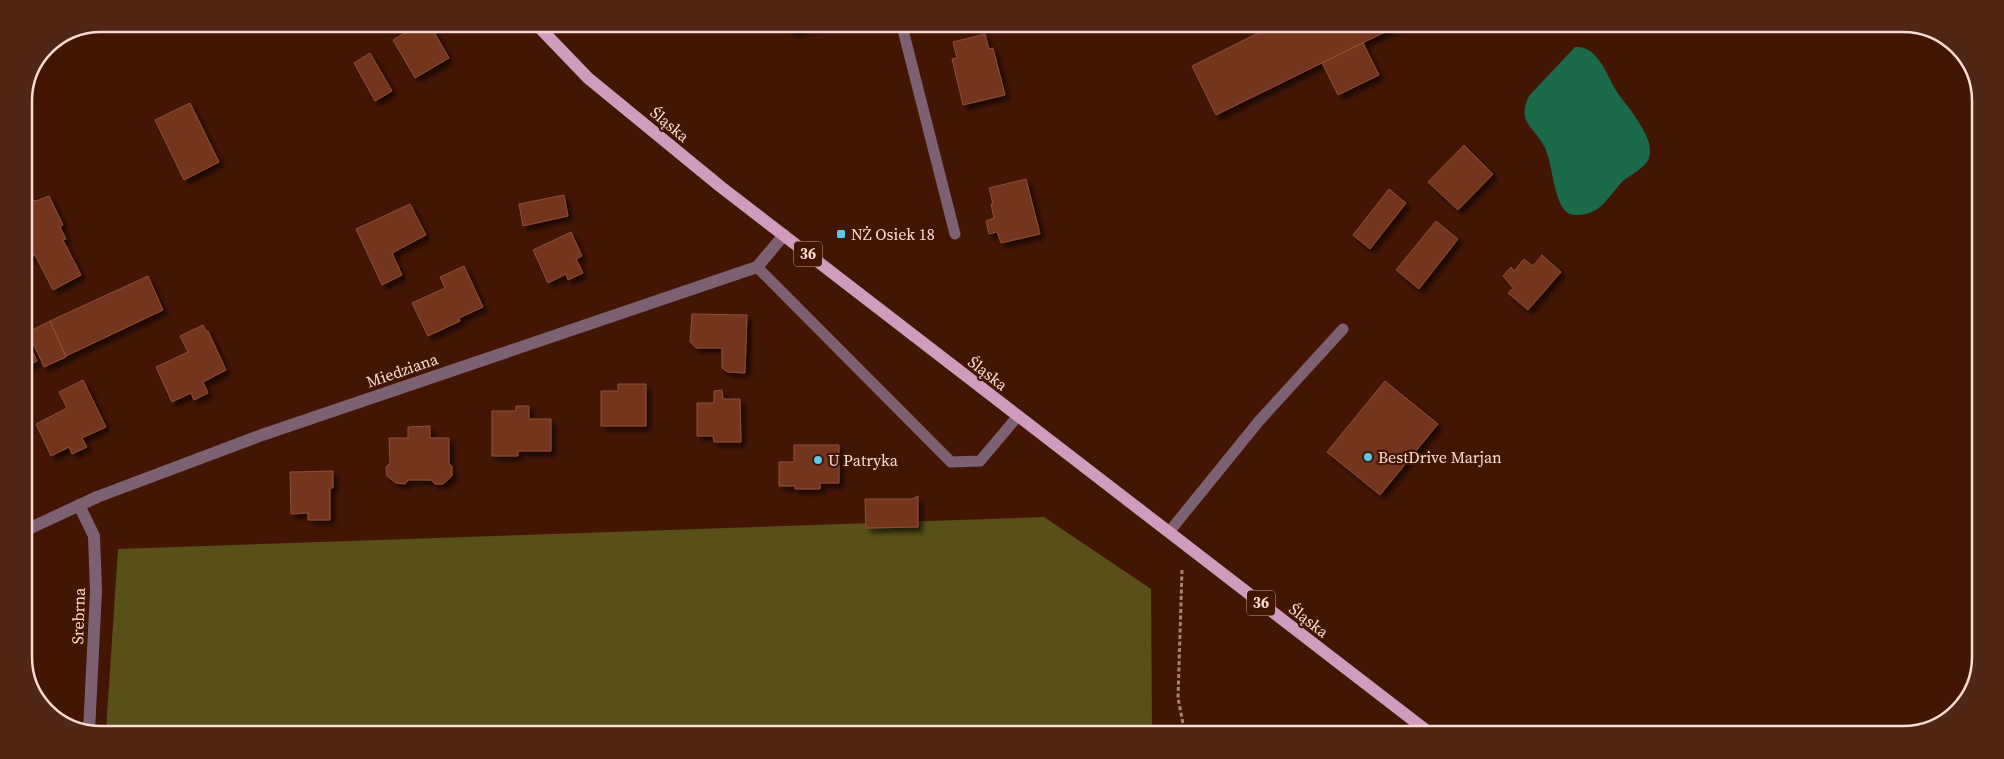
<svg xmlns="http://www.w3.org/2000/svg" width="2004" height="759" viewBox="0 0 2004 759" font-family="'Source Serif 4',serif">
  <defs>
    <filter id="shadow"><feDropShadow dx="4.5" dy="4.5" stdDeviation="2.5" flood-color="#0009"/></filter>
  </defs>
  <rect width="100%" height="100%" fill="#431604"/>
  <path fill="#585018" d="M1044,517L1151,589L1152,734L106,731L118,549Z"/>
  <path fill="#1b6b4a" d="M1575,47C1598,45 1607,76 1617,92C1627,106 1651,134 1650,151C1650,154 1649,159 1647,162C1641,170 1630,175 1623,181C1615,189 1609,199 1600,207C1593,213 1577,218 1568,213C1553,203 1553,162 1544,146C1534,126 1516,122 1529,96Z"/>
  <path fill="#73361f" stroke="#8e4f37" filter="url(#shadow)" d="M420,24L430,25L449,58L415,78L393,40Z
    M790,25H817L791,32Z
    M1272,26L1395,27L1216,115L1192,66Z
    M985,34L989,49L993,48L1005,95L963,105L952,59L957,58L953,42Z
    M1363,43L1379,75L1338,95L1322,63Z
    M370,53L392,91L375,101L354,63Z
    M190,103L219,162L184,180L155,120Z
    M1464,145L1493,174L1458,210L1428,182Z
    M1026,179L1040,234L1001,243L997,232L989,234L986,221L994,218L991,204H993L989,188Z
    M1389,189L1406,203L1370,249L1353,235Z
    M564,195L568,216L523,226L519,204Z
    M49,196L63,225L60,227L66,239L63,240L81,275L53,290L35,255L29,258L24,247V203L30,199L36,201Z
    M410,204L426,235L392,253L402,275L382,285L356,229Z
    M1436,221L1458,239L1419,289L1396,270Z
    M571,232L582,256L576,259L583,273L568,280L566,274L548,283L533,250Z
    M1542,255L1561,272L1528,310L1508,293L1513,288L1503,276L1511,267L1514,271L1524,259L1533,266Z
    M464,266L483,307L459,318L460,321L428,336L412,303L445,288L440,277Z
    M148,276L163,310L66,356L50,321Z
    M692,314L747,315L745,373L728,372L722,368V348H696L690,342Z
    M50,321L66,357L44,367L28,332Z
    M203,325L206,331H208L226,370L203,382L208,393L194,400L191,393L172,402L156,367L188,352L180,336Z
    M24,334L37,361L24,368Z
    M83,380L106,427L82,438L87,447L72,454L69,447L51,456L36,424L67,408L59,392Z
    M1385,381L1438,424L1380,495L1327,452Z
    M618,384H646V426H601V391H618Z
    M722,390L723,399H740L741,442H714L713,436H697V403H714V391Z
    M516,406H529V419H551V451H518V456H492V411H516Z
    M430,426V438H449V463L452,467V476L443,484H435L431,480H408L405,484L396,483L387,476L386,467L390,463L389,438H408V427Z
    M794,445H839V483H820V489H795V486H779V462H794Z
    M333,471V488H330V520H308V513L291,514L290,472Z
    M918,496V527L866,528L865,499H912Z"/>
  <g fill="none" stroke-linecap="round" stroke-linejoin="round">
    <path stroke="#a78173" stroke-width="3" stroke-dasharray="4 2.5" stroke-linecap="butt" d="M1182,570L1178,698L1185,734"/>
    <path stroke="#7b6171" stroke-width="11" d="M902,26L955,234
      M757,267L951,462L980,461L1018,416
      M1169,532L1259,421L1343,329"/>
    <path stroke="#7b6171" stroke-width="12" d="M79,505L94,536L96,591L89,731
      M24,531L97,497L262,435L757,267L784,235"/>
    <path stroke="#d19bbd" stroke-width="12" d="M537,25L588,78L721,187L1431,734"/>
  </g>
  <g fill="#5cc7e8" stroke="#431604" stroke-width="2">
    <rect x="836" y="229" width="10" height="10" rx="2.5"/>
    <circle cx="1368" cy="457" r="5"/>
    <circle cx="818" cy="460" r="5"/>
  </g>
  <g text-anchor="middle" stroke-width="4.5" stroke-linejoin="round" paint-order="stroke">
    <g fill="#431604" stroke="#c4a194" stroke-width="1">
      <rect x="794" y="241.5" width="28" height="25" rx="4"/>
      <rect x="1247" y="590.5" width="28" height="25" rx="4"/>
    </g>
    <g font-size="15" font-weight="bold" fill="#fbdcd1">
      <text x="808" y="259">36</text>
      <text x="1261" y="608">36</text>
    </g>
    <g font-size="16" fill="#fbdcd1" stroke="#431604">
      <text transform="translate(670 124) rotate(40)" y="6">Śląska</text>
      <text transform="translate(402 370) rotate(-19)" y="6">Miedziana</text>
      <text transform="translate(988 373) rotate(38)" y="6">Śląska</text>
      <text transform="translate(78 616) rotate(-88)" y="6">Srebrna</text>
      <text transform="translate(1309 620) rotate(38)" y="6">Śląska</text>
    </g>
    <g font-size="16" fill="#fbdcd1" stroke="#431604" text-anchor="start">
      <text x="851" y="240">NŻ Osiek 18</text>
      <text x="1378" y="463">BestDrive Marjan</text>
      <text x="828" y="466">U Patryka</text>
    </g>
  </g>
  <path d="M0 0H2004V759H0ZM101 32H1903A69 69 0 0 1 1972 101V657A69 69 0 0 1 1903 726H101A69 69 0 0 1 32 657V101A69 69 0 0 1 101 32Z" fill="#522614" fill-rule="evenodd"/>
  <path fill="none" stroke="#fbdcd1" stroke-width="2.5" d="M101 32H1903A69 69 0 0 1 1972 101V657A69 69 0 0 1 1903 726H101A69 69 0 0 1 32 657V101A69 69 0 0 1 101 32Z"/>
</svg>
